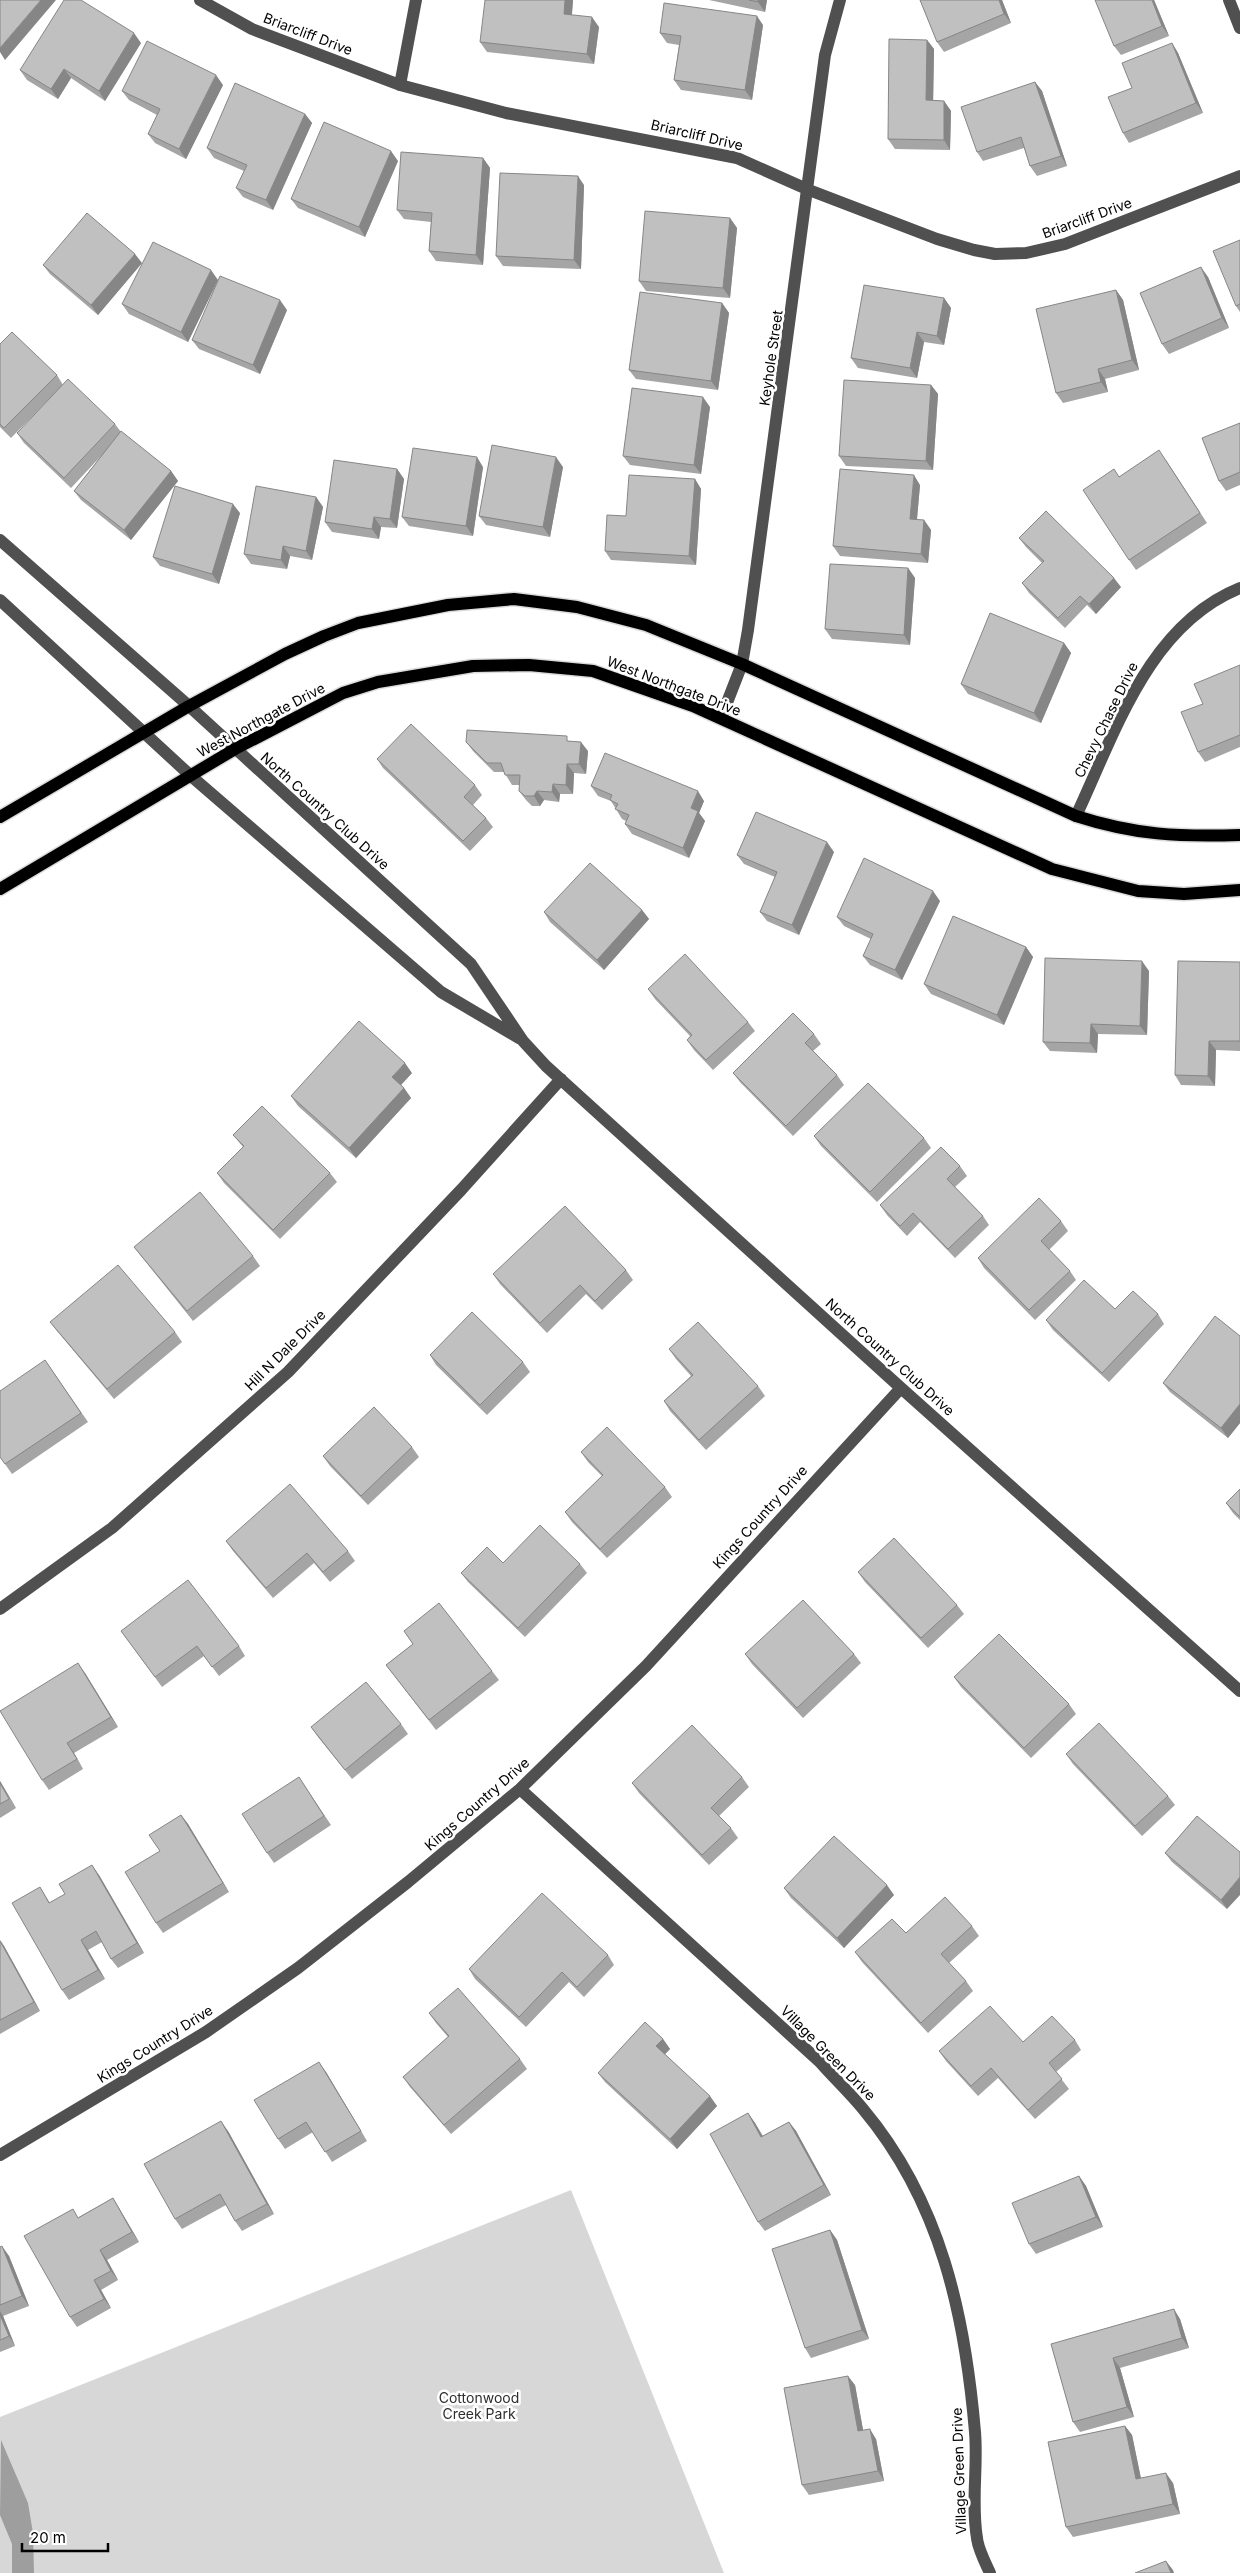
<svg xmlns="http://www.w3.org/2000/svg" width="1240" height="2573" viewBox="0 0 1240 2573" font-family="Inter,sans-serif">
  <rect width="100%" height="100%" fill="#fff"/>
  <path fill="#d7d7d7" d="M571,2190L724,2573H0V2417Z"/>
  <path fill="#9e9e9e" d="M1,2440L28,2503L33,2533L34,2573H12V2544L0,2515Z"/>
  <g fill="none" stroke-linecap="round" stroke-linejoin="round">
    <defs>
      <path id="major" d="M0,817L189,706L285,654L324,636L358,623L448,605L514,599L577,607L646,625L742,664L1076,816C1135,835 1179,837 1240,835
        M0,889L235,749L343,693L378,682L473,666L529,665L593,671L693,706L1052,869L1138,891L1184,894L1240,890"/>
    </defs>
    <use href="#major" stroke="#dbdbdb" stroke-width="15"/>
    <path stroke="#505050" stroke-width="12" d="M200,0L252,29L400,85L506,113L737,158L809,190L937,239L974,250L995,254L1026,253L1065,244L1240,176
      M1229,0L1240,28
      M400,85L416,0
      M0,540L189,706L471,964L523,1041L546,1066L901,1388L1240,1691
      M0,600L191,776L441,992L519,1038
      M721,718L742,664L748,630L825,55L840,0
      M1076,816C1115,733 1148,625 1240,588
      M0,1609L112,1528L288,1372L461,1190L561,1079
      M520,1789L820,2062C834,2078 850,2093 863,2109C941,2202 965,2315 975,2432C978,2467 971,2502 977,2538C978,2549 985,2562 990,2573
      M0,2155L206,2032L298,1968L408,1882L520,1789L646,1666L901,1388"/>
    <use href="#major" stroke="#000" stroke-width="12"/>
  </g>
  <path fill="#a5a5a5" d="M573,0L572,15L599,27L594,64L487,52L480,42Z
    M709,0H767L765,12Z
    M920,0H1002L1011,23L944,52L937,42Z
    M1154,0L1169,36L1121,55L1114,46Z
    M763,25L752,100L681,90L674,80L679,45L667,43L660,33Z
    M927,40L934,49L933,100L944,101L951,111L950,150L895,149L888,139Z
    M141,43L105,101L71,78L58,99L27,80L20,70Z
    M1172,43L1178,53L1203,113L1129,143L1123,133L1132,88Z
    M1035,82L1042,91L1067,166L1037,176L1030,166L1024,148L983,161L977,152Z
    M223,85L186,159L155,143L148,134L157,115L129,100L122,91Z
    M305,114L312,123L273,210L243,197L236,188L244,171L214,158L207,148Z
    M483,158L490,168L483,265L436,261L429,251L431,222L404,219L397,210Z
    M398,161L365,237L298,208L291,199Z
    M584,185L581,269L503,266L496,256Z
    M730,218L737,228L730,298L646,291L639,281Z
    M1240,240V312L1236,306Z
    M142,263L98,315L50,274L43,265Z
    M1208,277L1229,328L1169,354L1162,344Z
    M218,280L188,342L129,314L122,304Z
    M1116,290L1123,300L1139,370L1105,379L1108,392L1063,403L1056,393Z
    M944,298L951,308L944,345L924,342L917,378L858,368L851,358Z
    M722,303L729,313L718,390L636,379L629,370Z
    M287,310L260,374L199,349L192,340Z
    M0,344L57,375L63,385L11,438L0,427Z
    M931,385L938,394L933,470L846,466L839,456Z
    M710,407L701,474L630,465L623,456Z
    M1240,423V485L1226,491L1219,481Z
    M115,424L121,432L171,471L178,481L131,540L81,500L74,491L102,455L71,488L24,443L17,433Z
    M1166,460L1207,523L1136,570L1129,560L1119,477Z
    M483,467L473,536L409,526L402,517Z
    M563,467L550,537L486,525L479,516Z
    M397,469L404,479L397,528L381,527L379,539L332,532L325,522Z
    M695,479L701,489L696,565L611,560L605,551L626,516Z
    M920,485L917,520H924L931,530L928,563L840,556L833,546Z
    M316,497L323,507L312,560L290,556L287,569L251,564L244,554Z
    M240,513L219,584L160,566L153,557Z
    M1019,538L1121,587L1096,614L1087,605L1065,628L1029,593L1022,583L1042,563L1026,547Z
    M908,568L915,578L910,645L832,639L825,629Z
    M1064,643L1071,653L1041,723L968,694L961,684Z
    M1240,665V747L1205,762L1198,752L1203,704Z
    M570,741L588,751L586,774L574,773L573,794H560L559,802L544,800L540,806H532L526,800L519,791L520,785H512L504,772H494L473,751L466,742Z
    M377,759L475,785L482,795L473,805L486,818L493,827L470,851L383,768Z
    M591,786L704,801L699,813L705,821L689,858L632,834L625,824L626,821L622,819L611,801L598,796Z
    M834,852L799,935L767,921L760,912L775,877L744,864L737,855Z
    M940,901L902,980L870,965L863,956L871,939L844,926L837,917Z
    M642,910L649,919L604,970L550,922L544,912Z
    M1026,947L1033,957L1004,1025L931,994L924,984Z
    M1240,962V1051L1216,1050L1215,1086L1181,1085L1175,1075Z
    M1149,971L1147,1035L1098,1034L1097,1053L1050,1051L1043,1042Z
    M648,989L748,1022L755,1031L713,1070L694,1050L687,1040L690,1036L655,999Z
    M814,1034L821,1044L813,1051L837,1075L844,1085L793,1136L740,1082L733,1073Z
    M412,1073L401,1085L404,1088L411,1098L356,1158L298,1106L291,1096Z
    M233,1135L330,1173L337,1182L280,1239L224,1183L217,1173L243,1147Z
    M814,1136L924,1138L931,1148L877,1202L821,1146Z
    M960,1166L967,1176L955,1187L983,1216L989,1225L955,1258L920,1222L907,1236L887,1215L880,1205Z
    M1061,1221L1068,1231L1049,1250L1070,1271L1076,1280L1035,1320L984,1268L978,1258Z
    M134,1247L253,1256L260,1266L193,1321L141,1256Z
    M626,1270L633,1280L602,1310L586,1294L547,1333L500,1284L493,1274Z
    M1115,1309L1158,1314L1164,1324L1109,1382L1053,1330L1046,1320Z
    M50,1322L175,1332L182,1342L114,1399L57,1331Z
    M1240,1336V1423L1228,1438L1170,1392L1163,1383Z
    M669,1349L758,1386L765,1396L706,1450L670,1411L664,1401L691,1376L676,1359Z
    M430,1355L523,1362L530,1372L487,1415L436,1365Z
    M45,1360L88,1422L12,1474L0,1457Z
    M412,1447L419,1457L368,1505L330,1466L323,1456Z
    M581,1452L665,1487L672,1497L607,1558L572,1522L565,1512L602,1476L588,1462Z
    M1240,1489V1520L1233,1513L1226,1503Z
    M226,1541L348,1551L355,1561L330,1582L314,1563L273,1598L233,1551Z
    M503,1563L580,1564L587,1573L525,1637L468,1582L461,1573Z
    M858,1572L957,1605L964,1614L928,1648L865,1582Z
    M121,1631L239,1646L245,1656L219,1676L204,1656L162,1687Z
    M404,1631L492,1671L499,1680L436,1730L386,1665L413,1644Z
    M745,1654H854L861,1663L803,1718L752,1664Z
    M85,1673L118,1727L74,1753L83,1769L49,1790L42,1780Z
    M954,1677L1069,1704L1076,1714L1031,1758L961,1687Z
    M401,1724L408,1734L352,1779L318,1737L311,1727Z
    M1066,1754L1168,1796L1175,1805L1142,1836L1073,1764Z
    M299,1777L331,1825L274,1863L267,1853Z
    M742,1777L749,1787L719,1816L731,1828L738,1838L709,1865L639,1793L632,1783Z
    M0,1781L16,1808L0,1818Z
    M181,1815L188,1824L229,1892L163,1933L156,1923Z
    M1197,1816L1227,1909L1172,1862L1165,1853Z
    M99,1875L144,1953L118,1968L111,1959L102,1942L88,1950L105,1979L69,2000L62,1990L40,1887L50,1903Z
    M784,1888L894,1895L844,1948L791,1898Z
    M972,1926L979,1936L949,1963L966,1981L973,1991L928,2033L862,1962L855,1952L906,1933Z
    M0,1940L4,1946L40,2011L0,2034Z
    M608,1955L614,1965L584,1997L569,1982L526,2027L475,1979L469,1969Z
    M429,2013L520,2059L527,2069L451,2134L410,2087L403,2077L448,2037L436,2023Z
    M663,2039L670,2049L665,2054L717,2106L677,2149L605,2082L598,2073Z
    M1075,2040L1081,2050L1056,2072L1069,2089L1035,2119L998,2078L978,2096L946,2061L939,2051L1023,2042Z
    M326,2072L367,2141L332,2162L313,2132L285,2149L278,2139Z
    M748,2113L755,2123L763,2136L789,2122L796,2131L831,2195L765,2231L758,2222Z
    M228,2131L274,2214L242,2231L235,2221L226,2205L182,2229L175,2219Z
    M1079,2176L1086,2186L1103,2227L1036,2254L1029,2244Z
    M113,2198L119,2208L139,2242L107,2260L118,2280L101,2290L111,2308L77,2327L70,2317L79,2217Z
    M830,2230L837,2240L869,2339L811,2358L805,2348Z
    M0,2247L9,2256L29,2306L3,2316L15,2346L0,2352Z
    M1180,2319L1189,2348L1120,2368L1134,2417L1080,2432L1073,2422L1051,2344Z
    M855,2385L863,2430L876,2439L884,2481L809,2495L802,2485Z
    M1125,2426L1132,2435L1141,2478L1173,2483L1180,2514L1073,2537L1066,2527Z"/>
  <path fill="#868686" d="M41,0H56L5,60L0,52V48Z
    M565,0H573L571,24L564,14Z
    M758,0H767L765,12L758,2Z
    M999,0H1002L1011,23L1004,14Z
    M1152,0H1154L1169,36L1162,26Z
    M757,16L763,25L752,100L745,90Z
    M592,17L599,27L594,64L587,54Z
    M134,33L141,43L105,101L99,91Z
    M927,40L934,49L933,110L926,100Z
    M1172,43L1178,53L1203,113L1196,103Z
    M64,69L71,78L58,99L51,89Z
    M216,75L223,85L186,159L179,149Z
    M1035,82L1042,91L1067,166L1061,156Z
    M944,101L951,111L950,150L944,140Z
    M305,114L312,123L273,210L266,200Z
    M391,151L398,161L365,237L359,227Z
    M483,158L490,168L483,265L476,255Z
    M578,176L584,185L581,269L574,260Z
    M730,218L737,228L730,298L723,288Z
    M135,254L142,263L98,315L91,305Z
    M1201,267L1208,277L1229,328L1222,318Z
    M211,270L218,280L188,342L181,332Z
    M1116,290L1123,300L1139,370L1132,360Z
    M944,298L951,308L944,345L937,336Z
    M280,300L287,310L260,374L253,365Z
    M722,303L729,313L718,390L711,381Z
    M917,332L924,342L917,378L910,368Z
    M1098,369L1105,379L1108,392L1101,382Z
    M931,385L938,394L933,470L926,461Z
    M703,397L710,407L701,474L694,465Z
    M477,457L483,467L473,536L466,526Z
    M556,457L563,467L550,537L543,527Z
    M397,469L404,479L397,528L390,519Z
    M171,471L178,481L131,540L124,530Z
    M914,475L920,485L916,529L910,519Z
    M695,479L701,489L696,565L689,556Z
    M316,497L323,507L312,560L306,551Z
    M233,504L240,513L219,584L212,574Z
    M374,517L381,527L379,539L372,529Z
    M924,520L931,530L928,563L921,554Z
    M283,546L290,556L287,569L281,560Z
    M908,568L915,578L910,645L904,635Z
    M1114,578L1121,587L1096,614L1089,604Z
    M1064,643L1071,653L1041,723L1034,713Z
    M581,742L588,751L586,774L579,764Z
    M567,764L574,773L573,794L566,785Z
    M553,784L560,794L559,802L552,792Z
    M537,791L544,800L540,806L534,796Z
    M698,791L704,801L699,813L705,821L689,858L683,848L691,808Z
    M827,842L834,852L799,935L792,925Z
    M933,891L940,901L902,980L895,970Z
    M642,910L649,919L604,970L597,960Z
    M1026,947L1033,957L1004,1025L997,1015Z
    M1142,961L1149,971L1147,1035L1140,1026Z
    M1091,1024L1098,1034L1097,1053L1090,1043Z
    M1209,1041L1216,1050L1215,1086L1208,1076Z
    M405,1063L412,1073L399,1087L392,1077Z
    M404,1088L411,1098L356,1158L349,1148Z
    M1240,1404V1423L1228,1438L1221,1428Z
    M78,1663L85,1673L118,1727L111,1717Z
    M67,1743L74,1753L83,1769L77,1759Z
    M0,1781L16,1808L0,1783Z
    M181,1815L188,1824L229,1892L223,1883Z
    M92,1865L99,1875L144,1953L137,1943Z
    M1240,1877V1895L1227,1909L1221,1900Z
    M887,1885L894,1895L844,1948L837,1938Z
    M0,1940L4,1946L40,2011L34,2002Z
    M81,1940L88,1950L105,1979L98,1970Z
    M663,2039L670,2049L663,2056L656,2046Z
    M319,2062L326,2072L367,2141L361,2131Z
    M710,2096L717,2106L677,2149L670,2139Z
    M748,2113L755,2123L768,2146L761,2137Z
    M221,2121L228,2131L274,2214L267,2204Z
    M789,2122L796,2131L831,2195L824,2185Z
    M1079,2176L1086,2186L1103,2227L1096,2217Z
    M113,2198L119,2208L139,2242L132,2232Z
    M830,2230L837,2240L869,2339L862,2330Z
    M2,2246L9,2256L29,2306L22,2296Z
    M100,2250L107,2260L118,2280L111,2271Z
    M94,2280L101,2290L111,2308L104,2299Z
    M1174,2309L1180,2319L1189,2348L1182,2338Z
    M0,2311L3,2316L15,2346L9,2336L0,2315Z
    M1113,2358L1120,2368L1134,2417L1127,2407Z
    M848,2376L855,2385L865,2441L858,2431Z
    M1125,2426L1132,2435L1143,2489L1136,2479Z
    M870,2429L876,2439L884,2481L878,2471Z
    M1166,2473L1173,2483L1180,2514L1173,2504Z
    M1166,2561L1173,2570L1174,2573H1171Z"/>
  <path fill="#c0c0c0" stroke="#868686" d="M0,0H41L0,48Z
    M64,0H81L134,33L99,91L64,69L51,89L20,70Z
    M485,0H565L564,14L592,17L587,54L480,42Z
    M749,0H758V2Z
    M920,0H999L1004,14L937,42Z
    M1095,0H1152L1162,26L1114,46Z
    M664,3L757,16L745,90L674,80L681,36L660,33Z
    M889,39L927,40L926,100L944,101V140L888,139Z
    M147,41L216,75L179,149L148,134L160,109L122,91Z
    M1172,43L1196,103L1123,133L1108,97L1132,88L1122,63Z
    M1035,82L1061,156L1030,166L1021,137L977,152L961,107Z
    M235,83L305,114L266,200L236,188L247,165L207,148Z
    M324,122L391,151L359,227L291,199Z
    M401,152L483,158L476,255L429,251L432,213L397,210Z
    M500,173L578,176L574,260L496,256Z
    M645,211L730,218L723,288L639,281Z
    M87,213L135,254L91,305L43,265Z
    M1240,240V304L1236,306L1213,251Z
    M153,242L211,270L181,332L122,304Z
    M1201,267L1222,318L1162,344L1140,293Z
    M220,276L280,300L253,365L192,340Z
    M864,285L944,298L937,336L917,332L910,368L851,358Z
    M1116,290L1132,360L1098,369L1101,382L1056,393L1036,309Z
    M640,292L722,303L711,381L629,370Z
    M12,332L57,375L4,428L0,424V344Z
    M68,379L115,424L64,478L17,433Z
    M844,380L931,385L926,461L839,456Z
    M632,388L703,397L694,465L623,456Z
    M1240,423V472L1219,481L1202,438Z
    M121,431L171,471L124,530L74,491Z
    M492,445L556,457L543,527L479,516Z
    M413,448L477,457L466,526L402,517Z
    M1159,450L1200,513L1129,560L1083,490L1114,469L1119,477Z
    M334,460L397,469L390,519L374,517L372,529L325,522Z
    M840,469L914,475L910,519L924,520L921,554L833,546Z
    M629,475L695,479L689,556L605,551L607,515L626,516Z
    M175,486L233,504L212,574L153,557Z
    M256,486L316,497L306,551L283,546L281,560L244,554Z
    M1046,511L1114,578L1089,604L1080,596L1058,618L1022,583L1044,561L1019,538Z
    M830,564L908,568L904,635L825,629Z
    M990,613L1064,643L1034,713L961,684Z
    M1240,665V735L1198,752L1181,712L1203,704L1194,684Z
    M411,724L475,785L464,797L486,818L463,841L377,759Z
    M467,730L567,736V741L581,742L579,764H567L566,785L553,784L552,792L537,791L534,796H525L519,791L520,775H505L501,763H487L466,742Z
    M605,753L698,791L691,808L698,811L683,848L625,824L629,815L615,809L618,804L610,800L612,795L591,786Z
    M756,812L827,842L792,925L760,912L777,872L737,855Z
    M864,858L933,891L895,970L863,956L873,934L837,917Z
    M590,863L642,910L597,960L544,912Z
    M953,916L1026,947L997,1015L924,984Z
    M685,954L748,1022L706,1060L687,1040L692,1035L648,989Z
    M1045,958L1142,961L1140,1026L1091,1024L1090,1043L1043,1042Z
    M1178,961L1240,962V1041H1209L1208,1076L1175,1075Z
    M793,1013L814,1034L805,1043L837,1075L786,1126L733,1073Z
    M359,1021L405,1063L392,1077L404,1088L349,1148L291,1096Z
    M868,1083L924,1138L870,1192L814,1136Z
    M262,1106L330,1173L273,1230L217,1173L244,1146L233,1135Z
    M941,1147L960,1166L947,1179L983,1216L948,1249L913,1213L900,1226L880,1205Z
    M200,1192L253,1256L187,1311L134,1247Z
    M1039,1198L1061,1221L1041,1241L1070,1271L1029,1310L978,1258Z
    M565,1206L626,1270L595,1301L580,1285L540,1323L493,1274Z
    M118,1265L175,1332L107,1389L50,1322Z
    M1084,1280L1115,1309L1133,1291L1158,1314L1102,1373L1046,1320Z
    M472,1312L523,1362L480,1405L430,1355Z
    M1215,1316L1240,1336V1404L1221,1428L1163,1383Z
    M698,1322L758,1386L699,1440L664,1401L693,1375L669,1349Z
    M45,1360L81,1413L5,1464L0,1457V1391Z
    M374,1407L412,1447L361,1496L323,1456Z
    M607,1427L665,1487L600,1549L565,1512L603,1475L581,1452Z
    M290,1484L348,1551L323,1572L307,1553L266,1588L226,1541Z
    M1240,1489V1517L1226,1503Z
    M540,1525L580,1564L518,1628L461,1573L487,1547L503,1563Z
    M894,1538L957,1605L921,1638L858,1572Z
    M188,1580L239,1646L212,1667L197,1646L155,1677L121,1631Z
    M803,1600L854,1654L797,1708L745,1654Z
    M439,1603L492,1671L429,1720L386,1665L413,1644L404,1631Z
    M999,1634L1069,1704L1024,1748L954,1677Z
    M78,1663L111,1717L67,1743L77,1759L42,1780L0,1711Z
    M366,1682L401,1724L345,1770L311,1727Z
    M1099,1723L1168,1796L1135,1826L1066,1754Z
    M692,1725L742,1777L711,1808L731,1828L702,1855L632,1783Z
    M299,1777L324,1816L267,1853L242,1814Z
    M0,1783L9,1799L0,1804Z
    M181,1815L223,1883L156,1923L125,1872L160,1851L149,1835Z
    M1197,1816L1240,1852V1877L1221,1900L1165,1853Z
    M834,1836L887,1885L837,1938L784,1888Z
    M92,1865L137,1943L111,1959L96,1931L81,1940L98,1970L62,1990L12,1903L40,1887L49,1903L65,1894L59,1884Z
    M542,1893L608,1955L577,1987L562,1972L519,2017L469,1969Z
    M945,1897L972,1926L941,1954L966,1981L921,2023L855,1952L892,1919L906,1933Z
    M0,1941L34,2002L0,2020Z
    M458,1988L520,2059L444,2125L403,2077L449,2036L429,2013Z
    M990,2006L1023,2042L1052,2016L1075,2040L1049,2063L1062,2079L1028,2110L991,2068L971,2086L939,2051Z
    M645,2022L663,2039L656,2046L710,2096L670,2139L598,2073Z
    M319,2062L361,2131L325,2152L306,2122L278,2139L254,2100Z
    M748,2113L761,2137L789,2122L824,2185L758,2222L710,2134Z
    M221,2121L267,2204L235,2221L220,2194L175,2219L144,2164Z
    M1079,2176L1096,2217L1029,2244L1012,2203Z
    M113,2198L132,2232L100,2250L111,2271L94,2280L104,2299L70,2317L24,2236L73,2209L78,2218Z
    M830,2230L862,2330L805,2348L772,2249Z
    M2,2246L22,2296L0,2305V2247Z
    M1174,2309L1182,2338L1113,2358L1127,2407L1073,2422L1051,2344Z
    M0,2315L9,2336L0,2340Z
    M848,2376L858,2431L870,2429L878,2471L802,2485L784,2388Z
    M1125,2426L1136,2479L1166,2473L1173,2504L1066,2527L1048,2442Z
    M1166,2561L1171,2573H1135Z"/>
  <g text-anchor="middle" stroke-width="5" stroke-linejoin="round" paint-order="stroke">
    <g font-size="14" fill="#000" stroke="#fff">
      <text transform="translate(308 34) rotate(21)" y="5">Briarcliff Drive</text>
      <text transform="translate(697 135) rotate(13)" y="5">Briarcliff Drive</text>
      <text transform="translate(1087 218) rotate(-20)" y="5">Briarcliff Drive</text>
      <text transform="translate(771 358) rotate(-82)" y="5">Keyhole Street</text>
      <text transform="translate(674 686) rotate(21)" y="5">West Northgate Drive</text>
      <text transform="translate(261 720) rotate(-28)" y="5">West Northgate Drive</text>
      <text transform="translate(1106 720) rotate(-64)" y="5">Chevy Chase Drive</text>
      <text transform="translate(325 811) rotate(42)" y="5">North Country Club Drive</text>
      <text transform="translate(285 1350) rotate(-45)" y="5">Hill N Dale Drive</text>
      <text transform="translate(890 1357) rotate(42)" y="5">North Country Club Drive</text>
      <text transform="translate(760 1517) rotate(-48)" y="5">Kings Country Drive</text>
      <text transform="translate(477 1804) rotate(-41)" y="5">Kings Country Drive</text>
      <text transform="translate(155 2044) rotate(-32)" y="5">Kings Country Drive</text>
      <text transform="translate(828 2053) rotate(45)" y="5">Village Green Drive</text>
      <text transform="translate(959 2471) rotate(-92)" y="5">Village Green Drive</text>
    </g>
    <g font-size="14" fill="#2e2e2e" stroke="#fff">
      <text x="479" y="2403">Cottonwood<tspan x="479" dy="16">Creek Park</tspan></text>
    </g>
  </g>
  <path d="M22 2543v8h86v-8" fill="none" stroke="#000000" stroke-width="2.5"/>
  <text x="30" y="2543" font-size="15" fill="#000000" stroke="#ffffff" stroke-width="4" paint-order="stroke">20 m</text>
</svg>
